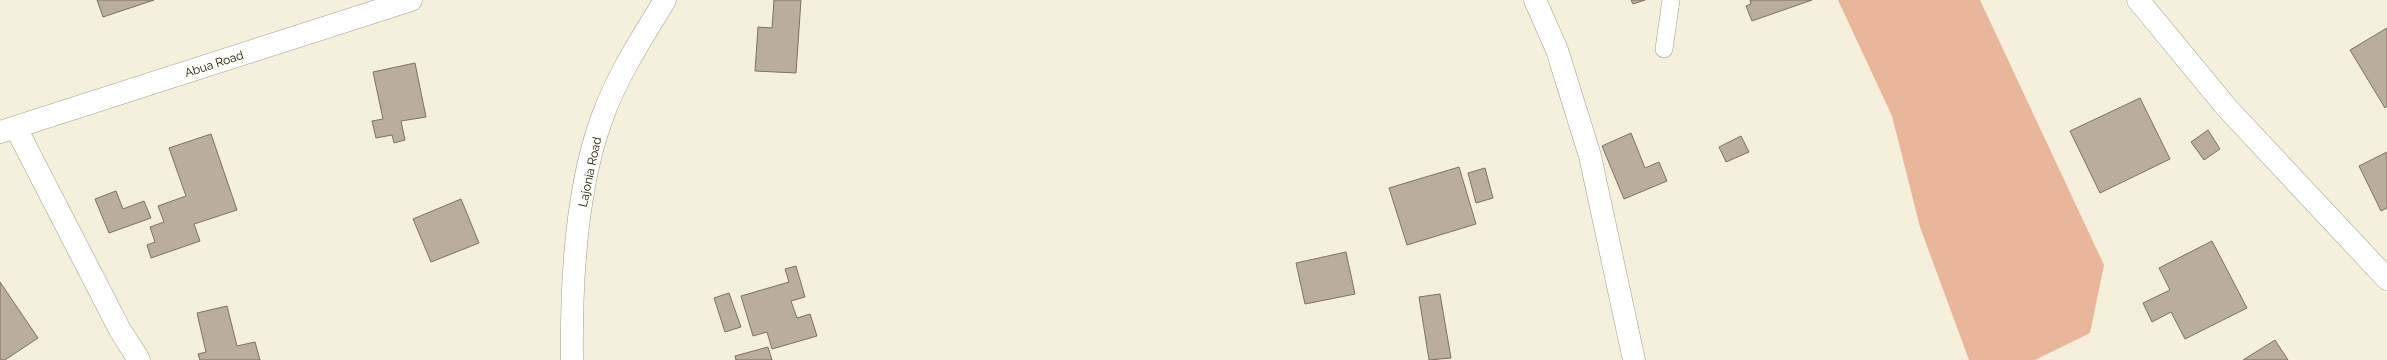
<svg xmlns="http://www.w3.org/2000/svg" width="2387" height="360" viewBox="0 0 2387 360" font-family="Raleway,sans-serif">
  <rect width="100%" height="100%" fill="#f4f0db"/>
  <path fill="#e9b69b" d="M1838,0H1980L2104,265L2090,333L2035,360H1969L1920,227L1892,116Z"/>
  <path fill="#bbad9c" stroke="#7e7161" d="M97,0H154L103,17Z
    M774,0H801L796,73L755,71L758,27L772,28Z
    M1631,0H1645L1633,4Z
    M1750,0H1812L1752,21L1746,6L1751,4Z
    M2387,28V106L2385,108L2350,50Z
    M415,63L426,117L401,121L405,140L394,143L392,135L376,138L372,121L383,119L373,72Z
    M2140,98L2170,159L2100,193L2070,131Z
    M2208,130L2220,149L2204,160L2191,142Z
    M1631,133L1645,168L1659,162L1667,181L1624,199L1602,146Z
    M211,134L237,210L194,224L200,241L151,258L147,245L155,242L150,227L164,222L158,206L186,196L169,148Z
    M1741,136L1749,152L1726,162L1719,147Z
    M2387,152V208L2381,211L2359,166Z
    M1459,167L1476,224L1407,245L1389,188Z
    M1485,168L1493,198L1476,203L1468,173Z
    M116,191L123,209L144,201L151,218L109,233L95,199Z
    M461,199L479,243L431,262L413,219Z
    M2212,241L2247,308L2185,339L2171,312L2152,322L2143,303L2170,290L2159,268Z
    M1346,252L1355,294L1305,304L1296,263Z
    M796,266L805,297L791,301L797,318L810,314L817,336L772,349L767,332L753,336L741,296L789,282L785,269Z
    M0,282L38,338L5,360H0Z
    M729,293L741,327L725,332L714,298Z
    M1440,294L1451,358L1429,360L1419,297Z
    M227,306L237,346L255,342L260,360H200L198,354L206,352L197,313Z
    M2275,340L2288,360H2243Z
    M768,347L772,360H736L735,356Z"/>
  <g fill="none" stroke-linecap="round" stroke-linejoin="round">
    <defs>
      <path id="lane" d="M1664,49L1671,0"/>
      <path id="street" d="M1535,0L1557,50L1590,156L1634,360
        M2138,0L2227,108L2387,279
        M16,128L120,330L139,360
        M0,132L411,0
        M572,360C571,284 576,189 602,118C617,76 642,38 665,0"/>
    </defs>
    <use href="#lane" stroke="#a19e8a" stroke-width="18"/>
    <use href="#street" stroke="#a19e8a" stroke-width="23"/>
    <use href="#lane" stroke="#fff" stroke-width="17"/>
    <use href="#street" stroke="#fff" stroke-width="22"/>
  </g>
  <g text-anchor="middle" stroke-width="4" stroke-linejoin="round" paint-order="stroke">
    <g font-size="12" fill="#16140d" stroke="#fefdf4">
      <text transform="translate(214 64) rotate(-18)" y="4">Abua Road</text>
      <text transform="translate(590 172) rotate(-78)" y="4">Lajonia Road</text>
    </g>
  </g>
</svg>
